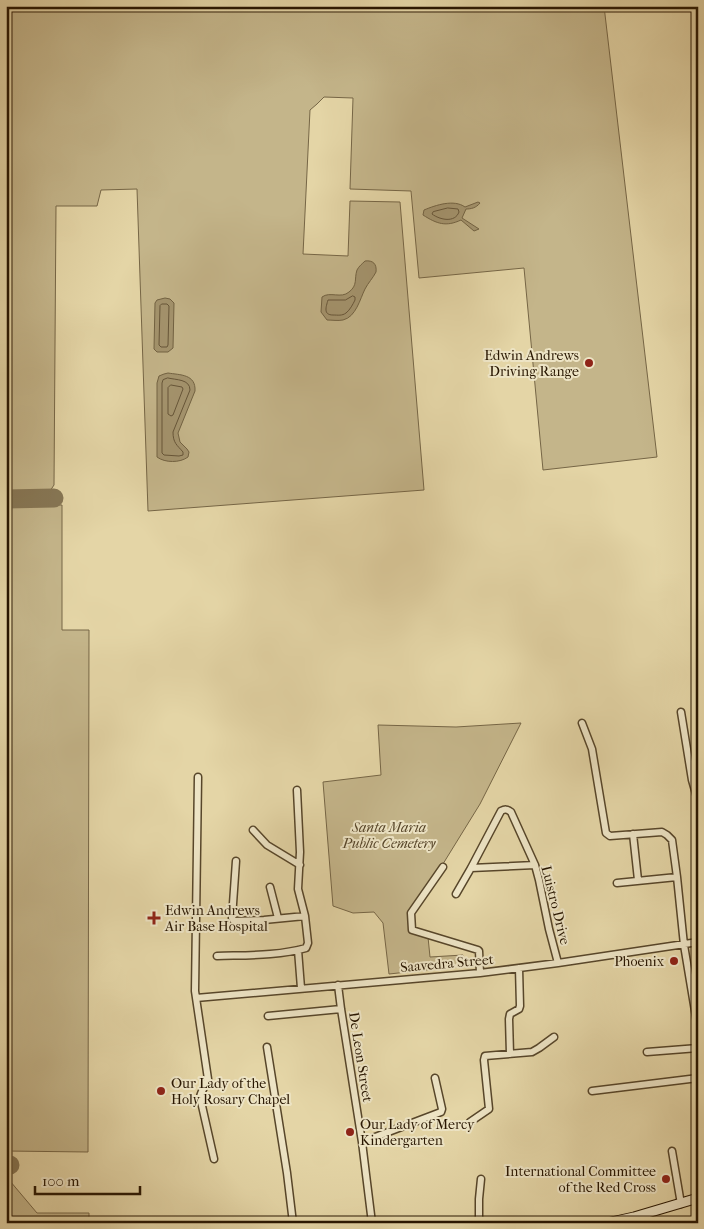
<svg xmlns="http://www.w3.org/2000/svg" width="704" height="1229" viewBox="0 0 704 1229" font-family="'IM FELL French Canon',serif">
  <rect width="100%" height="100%" fill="#e4d5a6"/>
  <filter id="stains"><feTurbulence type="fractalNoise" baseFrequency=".004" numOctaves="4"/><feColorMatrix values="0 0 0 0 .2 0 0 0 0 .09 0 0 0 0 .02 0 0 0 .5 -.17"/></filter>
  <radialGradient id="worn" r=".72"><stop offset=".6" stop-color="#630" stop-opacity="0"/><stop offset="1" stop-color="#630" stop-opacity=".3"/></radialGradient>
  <path fill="#c4b58a" stroke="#766646" d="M6,6H604L657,457L543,470L524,268L419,278L411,191L350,189L353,98L324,97L317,104L310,110L303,254L348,256L350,201L400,202L424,490L148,511L137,189L101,190L97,206H56L54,485L50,491L46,492L6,493Z
    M6,505H62V630H89L88,1152L6,1151Z
    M521,723L480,804L438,872L408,912L410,931L428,937L430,957L463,955V966L389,974L383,923L374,912L353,913L333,906L323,782L381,775L378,725L456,727Z
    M10,1181L37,1213H89V1223H6V1182Z"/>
  <path fill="#a4946e" stroke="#726242" d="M478,202L480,203C476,208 471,209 466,209L462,218L479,229L474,231L461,220C446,227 437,224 423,215L424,210C436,205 454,199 465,207Z
    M365,261C373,260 377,264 376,272C373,278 368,283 365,289C360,299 356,317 343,320C338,321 332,320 327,320L321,312L322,297C330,291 341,299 349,292C358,285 354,279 357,270C359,266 362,264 365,261Z
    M165,298L170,299L174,303L173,348L168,352H157L154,349L155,303L157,300Z
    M168,373C180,375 196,374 195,391L178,433L180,442L187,449L189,452L188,457C180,463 165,463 157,457V383L159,376L164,374Z"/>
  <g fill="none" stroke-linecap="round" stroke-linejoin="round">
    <path stroke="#665538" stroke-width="1" d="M448,208L458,209L459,212C455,223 440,220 432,214L433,212Z
      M353,296L355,297V300C353,304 350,310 346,313C342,316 338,315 333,315C323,315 326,307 328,300H345Z
      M162,304H167L169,306L168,345L167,347H161L159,345L160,306Z
      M168,378C176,380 190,379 190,390L173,432C173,443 177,445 183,452V455L179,456L164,455L162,453V383L163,380Z
      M171,385L182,387L183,389L173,415L171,416L168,414V388Z"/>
    <path stroke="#867654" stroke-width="19" d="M6,499L54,498
      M6,1165H10"/>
    <defs>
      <path id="street" d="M681,712L692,780L698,801
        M582,723L592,749L606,833L610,836L662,832L667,835L672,840L677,877L684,945L698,1029
        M198,777L195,991L208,1079C206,1085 201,1091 200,1097L214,1159
        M253,830L267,845L300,865
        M633,834L638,880
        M236,861L232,918L234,921L264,920L305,916
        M443,867L411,913L412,930L478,950L479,951L480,973
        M471,868L535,865
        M617,883L677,877
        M270,887L278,918
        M456,894L471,868L501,811C505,809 507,809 511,812L535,865L539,880L549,929L558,963
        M298,950L301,988
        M217,956C246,955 278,956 306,948L308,943L305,916L298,889L300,852L297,790
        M338,985L341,1009L362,1142L372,1223
        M196,998L480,973L558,963L698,942
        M268,1016L341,1009
        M267,1047L287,1173L293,1223
        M647,1052L698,1048
        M510,1054L509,1019L510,1014L519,1009L520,1006L519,968
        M592,1091L698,1078
        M470,1122L489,1109L484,1060L485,1056L532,1052L539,1048L554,1037
        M362,1142L441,1112L442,1109L435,1078
        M672,1151L681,1204
        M479,1223V1199L481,1179"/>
      <path id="secondary" d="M607,1223L634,1217L698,1198"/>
    </defs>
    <use href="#street" stroke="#57462a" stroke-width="9"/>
    <use href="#secondary" stroke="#281601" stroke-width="11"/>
    <use href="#street" stroke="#ede4c5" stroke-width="6"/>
    <use href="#secondary" stroke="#ede4c5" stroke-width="9"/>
  </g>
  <g fill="#8f2418" stroke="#ede4c5" stroke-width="2">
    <circle cx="589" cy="363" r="5"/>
    <path d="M151.5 910.5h5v5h5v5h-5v5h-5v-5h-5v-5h5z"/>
    <circle cx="674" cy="961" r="5"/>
    <circle cx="161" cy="1091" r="5"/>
    <circle cx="350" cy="1132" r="5"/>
    <circle cx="666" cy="1179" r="5"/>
  </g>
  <g text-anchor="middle" stroke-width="4" stroke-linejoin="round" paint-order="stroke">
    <g font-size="14" fill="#281601" stroke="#ede4c5" text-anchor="end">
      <text x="579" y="360">Edwin Andrews<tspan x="579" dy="16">Driving Range</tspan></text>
      <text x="165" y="915" text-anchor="start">Edwin Andrews<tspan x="165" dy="16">Air Base Hospital</tspan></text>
      <text x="664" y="966">Phoenix</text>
      <text x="171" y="1088" text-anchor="start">Our Lady of the<tspan x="171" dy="16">Holy Rosary Chapel</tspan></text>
      <text x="360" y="1129" text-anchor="start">Our Lady of Mercy<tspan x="360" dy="16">Kindergarten</tspan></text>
      <text x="656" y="1176">International Committee<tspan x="656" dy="16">of the Red Cross</tspan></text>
    </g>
    <g font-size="14" font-style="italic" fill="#57462a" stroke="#ede4c5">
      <text x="389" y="832">Santa Maria<tspan x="389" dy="16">Public Cemetery</tspan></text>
    </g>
    <g font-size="14" fill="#281601" stroke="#ede4c5">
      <text transform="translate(556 905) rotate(76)" y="5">Luistro Drive</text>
      <text transform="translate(447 963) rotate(-5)" y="5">Saavedra Street</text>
      <text transform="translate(361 1057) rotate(81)" y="5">De Leon Street</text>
    </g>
  </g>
  <rect width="704" height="1229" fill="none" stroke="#e4d5a6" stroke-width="25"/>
  <rect x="8" y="8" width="689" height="1214" fill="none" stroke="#281601" stroke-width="2.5"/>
  <rect x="12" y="12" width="679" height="1204" fill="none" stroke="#281601"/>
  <path d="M35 1186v8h105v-8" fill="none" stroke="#281601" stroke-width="2.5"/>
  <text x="42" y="1186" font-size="15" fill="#281601" stroke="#ede4c5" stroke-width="4" paint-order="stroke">100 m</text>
  <rect width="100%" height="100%" filter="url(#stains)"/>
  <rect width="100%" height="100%" fill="url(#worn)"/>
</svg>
